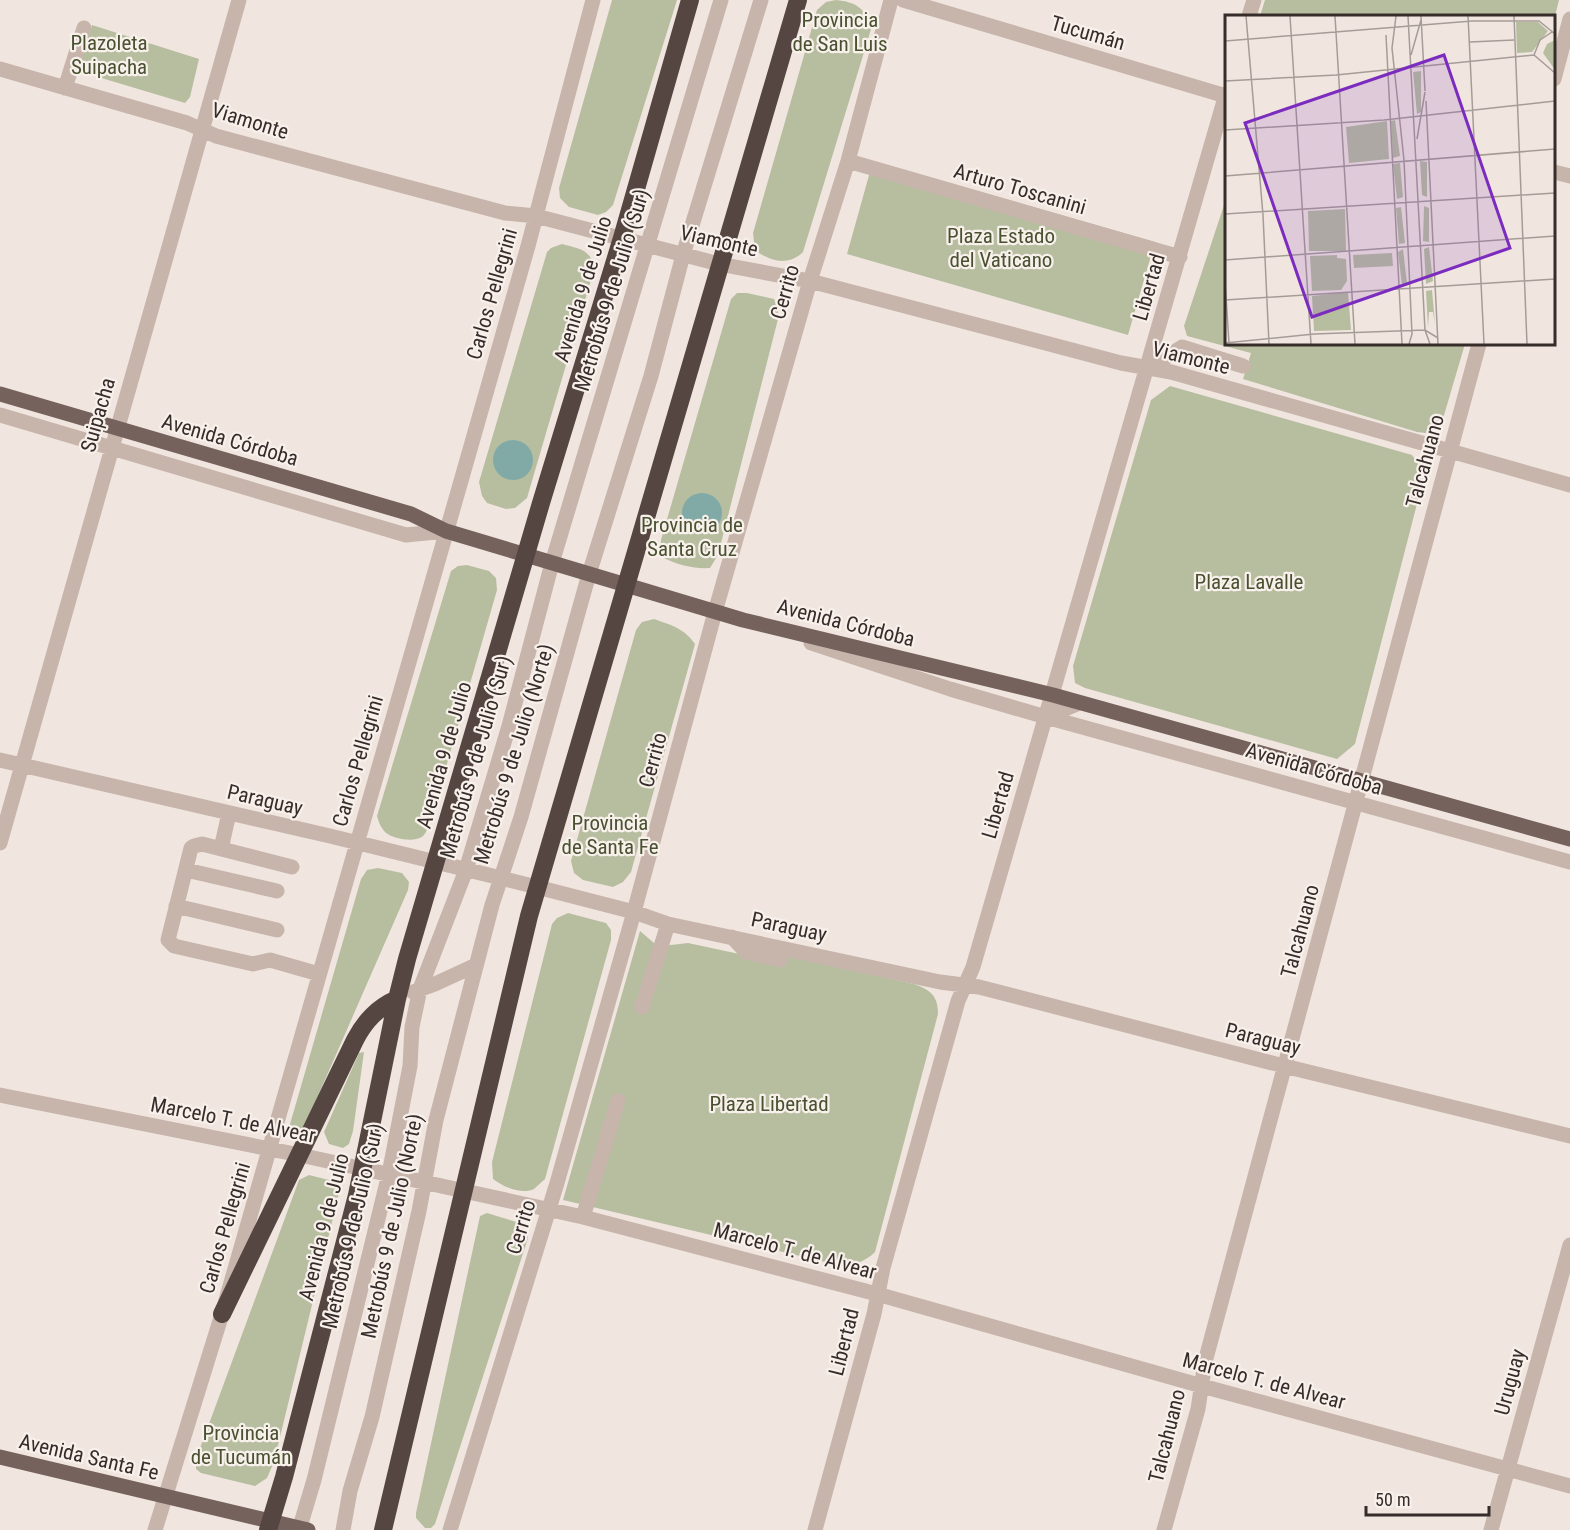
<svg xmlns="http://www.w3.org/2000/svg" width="1570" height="1530" viewBox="0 0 1570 1530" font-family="'Roboto Condensed',sans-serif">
  <rect width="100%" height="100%" fill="#f0e6df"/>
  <path fill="#b7bea0" d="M612,0H677L613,205L606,212L598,215L569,207L560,198L559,188Z
    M836,0C856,2 864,8 872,26L803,252C789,266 770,262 755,250L753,233L817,10L826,2Z
    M1265,0H1559L1554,20V16H1260Z
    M92,25L199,59L190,97L185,103L78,71Z
    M873,161L1155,242L1128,335L847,254Z
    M1226,199V344H1465L1442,422L1434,434L1417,432L1243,379L1251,353L1187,336L1184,326Z
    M562,244C579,249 588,248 595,266L527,498L515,508L506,509L487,503L482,496L479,482L547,252L551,248Z
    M737,293H747L774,299L778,309V319L718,555L710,568C694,569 678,565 664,558L661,550V540L731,299Z
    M1170,386L1412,455L1425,473L1355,744L1337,759L1085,688L1075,683L1073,666L1151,400Z
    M467,565L489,571L496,578L497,590L430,823C429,826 426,833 423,836C415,843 394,839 386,833C381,828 379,823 377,816L451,571L458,566Z
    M654,619C671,625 684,628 695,644L631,872L623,882L613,887L583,880L574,873L571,861L636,630L642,622Z
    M378,868L402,873L409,882L408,890L300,1137H290L288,1131L361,879L367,870Z
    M568,913L606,923L611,930V940L545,1179C541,1182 538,1186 534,1189C522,1195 503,1187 493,1179L492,1162L552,924L557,918Z
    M640,931L654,943L671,945L688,943L781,963L784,955L914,984C931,990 938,996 938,1014L875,1252C866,1261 855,1265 842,1266L563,1200Z
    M364,1052L353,1131L349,1144L343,1148L329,1144L324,1132L359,1053Z
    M309,1175L333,1181L339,1193L274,1462L267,1478L255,1486L201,1473L196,1469V1459L299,1180Z
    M487,1213L523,1224L528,1238L435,1524L431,1528H425L416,1518V1513L480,1216Z"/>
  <path fill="#81aaa7" d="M493 460a20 20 0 1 1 40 0a20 20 0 1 1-40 0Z
    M682 513a20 20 0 1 1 40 0a20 20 0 1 1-40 0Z"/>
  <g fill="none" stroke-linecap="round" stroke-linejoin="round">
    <path stroke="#c7b5ac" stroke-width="15" d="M903,0L1226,96
      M1249,16L1254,0
      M0,69L187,123L216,136L505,213L536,216L719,264L810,281L1121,363L1171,372L1570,485
      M1554,79L1570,19
      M65,88L84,28
      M848,161L1180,257
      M1554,172L1570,176
      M1148,369L1182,347L1243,366
      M0,415L406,535L446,531
      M811,643L950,689L1046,717L1570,862
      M1046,717L1079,703
      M0,760L330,836L537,887L634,912L668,924L940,982L979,987L1284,1066L1570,1136
      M0,843L239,0
      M221,849L229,813
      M292,867L202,844L194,846L191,848L168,940L174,946L253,964L270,960L319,974
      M186,870L277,891
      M176,906L277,930
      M732,937L746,952L780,960
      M413,992L435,984L476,965
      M642,1007L668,924
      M0,1095L300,1155L583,1217L877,1294L1202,1386L1570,1486
      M583,1217L618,1101
      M155,1530L222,1314L459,488L528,246L593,0
      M299,1530L314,1480L389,1174L410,1066L412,1027L420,989L466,870L509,726L552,563L721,0
      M343,1530L350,1491L372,1417L419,1211L436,1120L492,905L521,817L589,574L651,376L683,255L761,0
      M450,1530L557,1183L634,912L715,612L810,281L848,161L891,0
      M815,1530L874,1314L883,1268L958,1001L973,967L1226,94
      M1164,1530L1198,1409L1205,1362L1479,344
      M1491,1530L1570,1245"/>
    <path stroke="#76625d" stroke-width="15" d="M0,394L411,514L446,531L743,620L1053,695L1570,839
      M0,1457L308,1530"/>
    <path stroke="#564642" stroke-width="18" d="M222,1314L355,1040C365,1021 377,1008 397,999
      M268,1530L284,1477L357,1195L397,999L407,959L541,503L622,238L690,0
      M383,1530L529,916L798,0"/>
  </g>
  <g text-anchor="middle" stroke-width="4.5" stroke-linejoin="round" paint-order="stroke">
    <g font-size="21" fill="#495131" stroke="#f8f0eb">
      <text x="840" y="27">Provincia<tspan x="840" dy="24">de San Luis</tspan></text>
      <text x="109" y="50">Plazoleta<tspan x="109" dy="24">Suipacha</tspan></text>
      <text x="1001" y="243">Plaza Estado<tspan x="1001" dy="24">del Vaticano</tspan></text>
      <text x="692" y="532">Provincia de<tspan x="692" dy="24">Santa Cruz</tspan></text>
      <text x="1249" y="589">Plaza Lavalle</text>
      <text x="610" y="830">Provincia<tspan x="610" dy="24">de Santa Fe</tspan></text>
      <text x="769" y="1111">Plaza Libertad</text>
      <text x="241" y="1440">Provincia<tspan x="241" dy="24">de Tucumán</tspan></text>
    </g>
    <g font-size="21" fill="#362c2a" stroke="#f8f0eb">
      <text transform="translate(1088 33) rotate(16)" y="7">Tucumán</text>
      <text transform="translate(250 121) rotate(17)" y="7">Viamonte</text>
      <text transform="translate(1020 189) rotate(16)" y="7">Arturo Toscanini</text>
      <text transform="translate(719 241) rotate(13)" y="7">Viamonte</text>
      <text transform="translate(1149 287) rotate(-74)" y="7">Libertad</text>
      <text transform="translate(583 289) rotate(-73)" y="7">Avenida 9 de Julio</text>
      <text transform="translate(612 290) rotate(-73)" y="7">Metrobús 9 de Julio (Sur)</text>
      <text transform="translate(785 292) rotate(-74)" y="7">Cerrito</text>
      <text transform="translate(492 294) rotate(-74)" y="7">Carlos Pellegrini</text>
      <text transform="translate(1191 358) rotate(14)" y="7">Viamonte</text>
      <text transform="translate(98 415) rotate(-74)" y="7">Suipacha</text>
      <text transform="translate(230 440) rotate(16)" y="7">Avenida Córdoba</text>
      <text transform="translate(1425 461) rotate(-75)" y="7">Talcahuano</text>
      <text transform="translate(846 623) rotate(14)" y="7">Avenida Córdoba</text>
      <text transform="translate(514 754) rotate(-73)" y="7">Metrobús 9 de Julio (Norte)</text>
      <text transform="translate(444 755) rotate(-74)" y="7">Avenida 9 de Julio</text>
      <text transform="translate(476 757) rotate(-74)" y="7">Metrobús 9 de Julio (Sur)</text>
      <text transform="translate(653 760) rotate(-75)" y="7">Cerrito</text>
      <text transform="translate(358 761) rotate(-74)" y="7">Carlos Pellegrini</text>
      <text transform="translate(1314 769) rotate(16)" y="7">Avenida Córdoba</text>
      <text transform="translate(265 800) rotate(13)" y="7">Paraguay</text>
      <text transform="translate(998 805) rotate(-74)" y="7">Libertad</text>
      <text transform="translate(789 927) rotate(12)" y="7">Paraguay</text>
      <text transform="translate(1300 931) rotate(-75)" y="7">Talcahuano</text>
      <text transform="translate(1263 1039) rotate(14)" y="7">Paraguay</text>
      <text transform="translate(233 1120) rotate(11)" y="7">Marcelo T. de Alvear</text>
      <text transform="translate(353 1226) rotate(-77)" y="7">Metrobús 9 de Julio (Sur)</text>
      <text transform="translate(392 1226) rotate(-78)" y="7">Metrobús 9 de Julio (Norte)</text>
      <text transform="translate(324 1227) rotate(-76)" y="7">Avenida 9 de Julio</text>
      <text transform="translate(521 1227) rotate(-73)" y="7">Cerrito</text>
      <text transform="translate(225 1228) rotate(-74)" y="7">Carlos Pellegrini</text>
      <text transform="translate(795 1251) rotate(15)" y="7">Marcelo T. de Alvear</text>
      <text transform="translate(844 1342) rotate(-76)" y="7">Libertad</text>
      <text transform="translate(1264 1381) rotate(15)" y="7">Marcelo T. de Alvear</text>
      <text transform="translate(1510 1382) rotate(-75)" y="7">Uruguay</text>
      <text transform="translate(1167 1436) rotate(-76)" y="7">Talcahuano</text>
      <text transform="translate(89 1457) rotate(13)" y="7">Avenida Santa Fe</text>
    </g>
  </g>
  <g transform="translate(1225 15)">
    <rect width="330" height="330" fill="#f0e6df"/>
    <path d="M291,7H313L323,16L307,37L292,38ZM330,25V55L318,38L322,29ZM196,56V97L192,99L188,57ZM170,105L175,141L168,143L166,106ZM162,106L164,144L124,148L121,112ZM195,146L202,147V182L197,180ZM175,148L178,182L172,184L168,149ZM199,191L204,193V227L198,226ZM176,192L180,228L174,229L171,193ZM120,194L121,236H84L83,196ZM204,232L208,266L201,269L199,234ZM178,234L182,268L177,270L173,237ZM167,238L168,251L129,253L128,240ZM112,240V243L121,244L122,266L116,275L87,276L85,241ZM207,275L210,309L208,297H204L203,313L201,276ZM123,277L126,315L89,316L87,281Z" fill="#b7bea0"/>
    <path fill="none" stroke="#a69c97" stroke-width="1.5" d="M21,1L38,200L44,329M65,1L86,329M110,1L130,329M171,1L167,33L179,145L187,319L184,329M183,1L200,315L205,329M196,1L200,76M243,1L259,329M289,1L302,329M161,20L177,329M0,26L247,6H314L330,19M245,27L289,25M186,40L196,5M309,40L315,25L327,17M0,66L111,60L309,40L330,58M201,86L213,329M0,115L159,105L330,86M192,124L200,77M0,161L330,134M0,199L330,178M0,245L330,221M0,267L4,328M0,285L330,264M0,328L89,319L200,315L213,323"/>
    <path fill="#7b2cbf" fill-opacity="0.15" stroke="#7b2cbf" stroke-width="3" d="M219,40L285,233L87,302L20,108Z"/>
    <rect width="330" height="330" fill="none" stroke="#362c2a" stroke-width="3"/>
  </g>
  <path d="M1366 1506v9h123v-9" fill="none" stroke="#362c2a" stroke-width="3"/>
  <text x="1375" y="1506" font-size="18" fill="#362c2a" stroke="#f8f0eb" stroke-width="4.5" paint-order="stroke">50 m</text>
</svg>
